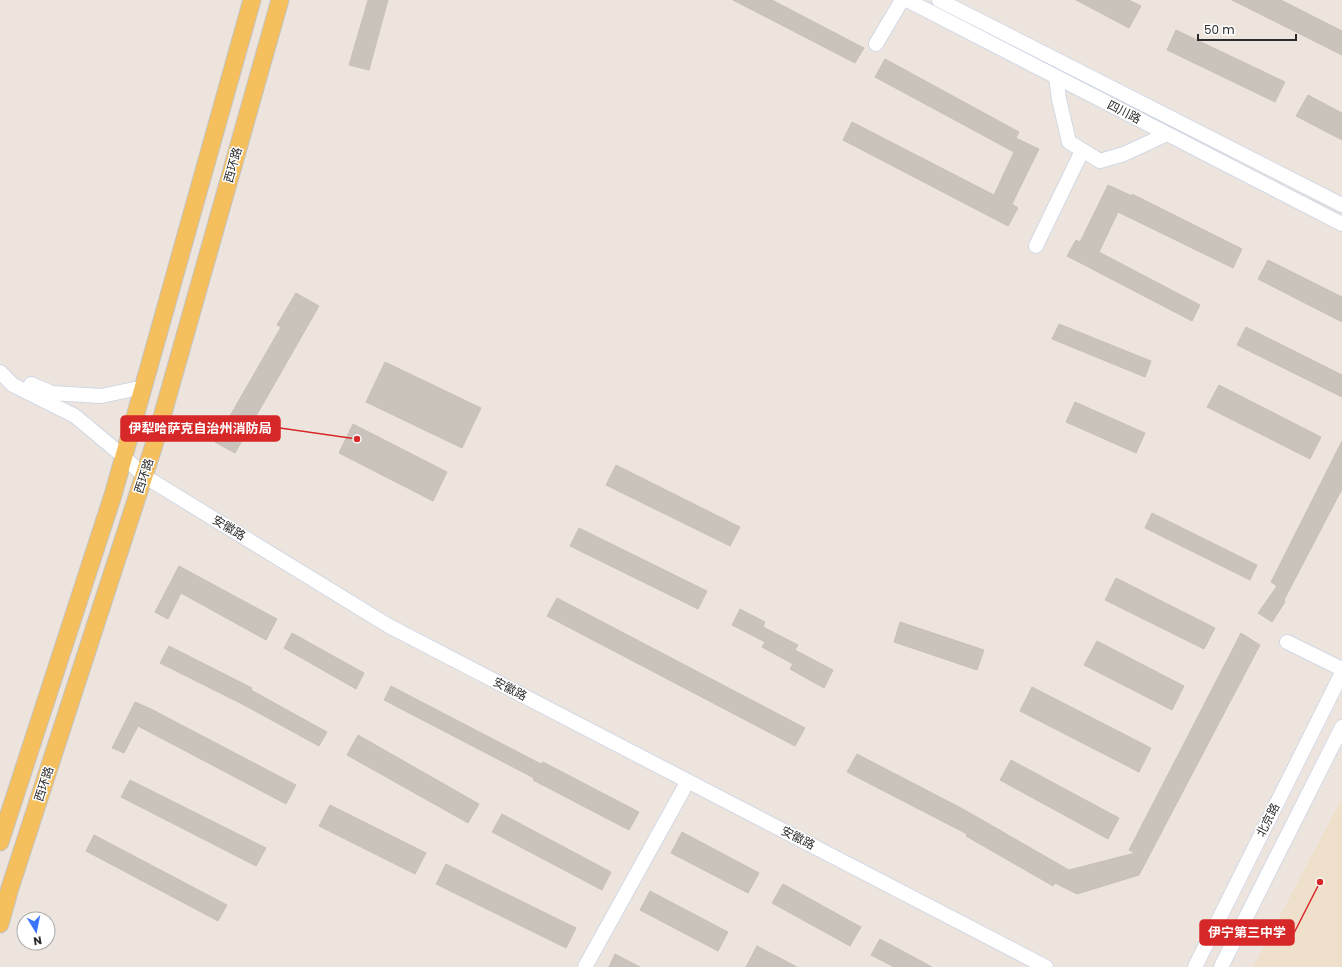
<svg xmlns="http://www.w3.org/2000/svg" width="1342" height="967" viewBox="0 0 1342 967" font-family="Poppins,'Noto Sans SC',sans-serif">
  <rect width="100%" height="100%" fill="#ede5dd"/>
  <path fill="#efe0cc" d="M1342,798V967H1253Z"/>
  <path fill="#c9c3bc" stroke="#c9c0b7" d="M368,0H388L369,70L349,65Z
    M733,0H772L864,48L855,63Z
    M1076,0H1129L1141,6L1129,28Z
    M1232,0H1281L1342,31V55Z
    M1176,30L1285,82L1275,102L1167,50Z
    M885,59L1019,132L1016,138L1039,149L1012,204L1018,208L1008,226L843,140L852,122L994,195L1014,152L875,77Z
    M1308,95L1342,113V140L1296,116Z
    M1108,185L1132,196V194L1242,249L1233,268L1118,212L1099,252L1200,305L1192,321L1067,256L1076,240L1080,242Z
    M1268,260L1342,297V322L1258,279Z
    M296,293L319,306L235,453L215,442L281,327L277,325Z
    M1059,324L1151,361L1145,377L1052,339Z
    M1246,327L1342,375V397L1237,345Z
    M385,362L481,408L462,448L366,402Z
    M1219,385L1321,437L1310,459L1207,407Z
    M1075,402L1145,433L1136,453L1066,422Z
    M353,424L447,472L433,501L339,453Z
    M1342,441V489L1284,600L1285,602L1272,622L1258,613L1277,586L1271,582Z
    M616,465L740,527L730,546L606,485Z
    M1152,513L1257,565L1250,580L1145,528Z
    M579,528L707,591L698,609L570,546Z
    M179,566L277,619L266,640L181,593L168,619L155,612Z
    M1116,578L1215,628L1204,649L1105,600Z
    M557,598L805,728L795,746L547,616Z
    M740,609L765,622L763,627L798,645L795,650L833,670L824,688L790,669L793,664L762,647L765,642L732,625Z
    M900,622L984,650L977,670L894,642Z
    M292,633L364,673L356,689L284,648Z
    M1241,633L1260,645L1139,875L1077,894L1055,883L1053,886L966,836L967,834L847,772L857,754L963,809L1069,870L1135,853L1129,850Z
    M1097,641L1184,686L1172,710L1084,665Z
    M169,646L252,688L251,690L327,732L319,746L244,705L160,663Z
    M391,686L541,764L543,762L639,812L629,830L533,780L534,778L384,700Z
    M1032,687L1151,748L1139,772L1020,711Z
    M135,702L151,709L296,785L286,804L138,726L124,753L112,748Z
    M358,735L479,804L468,823L347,755Z
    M1011,760L1119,818L1108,839L1000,780Z
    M130,780L266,848L256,866L121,797Z
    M330,805L426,853L415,874L319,826Z
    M502,814L611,872L602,890L492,832Z
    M682,832L759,873L748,893L671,853Z
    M94,835L227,905L218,921L86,851Z
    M446,864L576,928L566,948L436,884Z
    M783,884L861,927L850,946L772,903Z
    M650,891L728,932L718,951L640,910Z
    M880,939L932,967H894L871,955Z
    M757,946L797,967H746Z
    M615,954L640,967H609Z"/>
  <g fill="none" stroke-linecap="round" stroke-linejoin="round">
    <defs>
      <path id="minor" d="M907,0L1342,224
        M939,0L1342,205
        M876,44L902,0
        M1056,77L1059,99L1069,142L1100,161L1124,154L1167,134
        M1036,246L1082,151
        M0,372L13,385L75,416L124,457L144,476L389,626L1046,967
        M31,384L52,393L101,396L144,387
        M1287,642L1342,669
        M585,967L688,781
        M1195,967L1342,673
        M1221,967L1342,727"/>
      <path id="major" d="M0,842L113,495L252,0
        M0,924L10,888L154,445L280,0"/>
    </defs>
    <use href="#minor" stroke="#d2d8e4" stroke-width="16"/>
    <use href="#major" stroke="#c4c4c4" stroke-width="19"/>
    <use href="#minor" stroke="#fff" stroke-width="14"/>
    <use href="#major" stroke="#f4bf5c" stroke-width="17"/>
  </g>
  <g text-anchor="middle" stroke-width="3" stroke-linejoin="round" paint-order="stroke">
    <g font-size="12" fill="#2b2b2b" stroke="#fff">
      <text transform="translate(1124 112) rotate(27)" y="4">四川路</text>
      <text transform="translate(233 165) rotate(-74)" y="4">西环路</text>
      <text transform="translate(144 476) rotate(-72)" y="4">西环路</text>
      <text transform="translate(229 528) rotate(31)" y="4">安徽路</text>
      <text transform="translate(510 689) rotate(27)" y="4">安徽路</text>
      <text transform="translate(44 784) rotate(-72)" y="4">西环路</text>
      <text transform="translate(1268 820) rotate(-63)" y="4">北京路</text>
      <text transform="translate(798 838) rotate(27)" y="4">安徽路</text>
    </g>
  </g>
  <path fill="none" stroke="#d62828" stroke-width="1.5" d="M357 439L280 428M1320 882L1294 933"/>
  <g fill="#d62828" stroke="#fff" stroke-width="1.5">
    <circle cx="357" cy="439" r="4"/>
    <circle cx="1320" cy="882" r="4"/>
  </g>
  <g fill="#d62828" stroke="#d62828" stroke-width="1.5">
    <rect x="121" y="416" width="159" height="25" rx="4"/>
    <rect x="1200" y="920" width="94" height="25" rx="4"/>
  </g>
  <g font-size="13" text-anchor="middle" font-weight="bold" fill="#fff">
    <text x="200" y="433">伊犁哈萨克自治州消防局</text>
    <text x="1247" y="937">伊宁第三中学</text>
  </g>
  <g transform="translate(36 931) rotate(170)"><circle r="19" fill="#ffffff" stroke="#aaaaaa"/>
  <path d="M0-3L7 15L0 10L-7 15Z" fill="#3a75fe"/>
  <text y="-6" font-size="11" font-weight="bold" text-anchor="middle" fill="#2b2b2b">N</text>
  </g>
  <path d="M1198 34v6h98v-6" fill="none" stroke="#2b2b2b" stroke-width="2"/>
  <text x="1204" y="34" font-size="12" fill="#2b2b2b" stroke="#ffffff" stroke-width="3" paint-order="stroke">50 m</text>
</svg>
